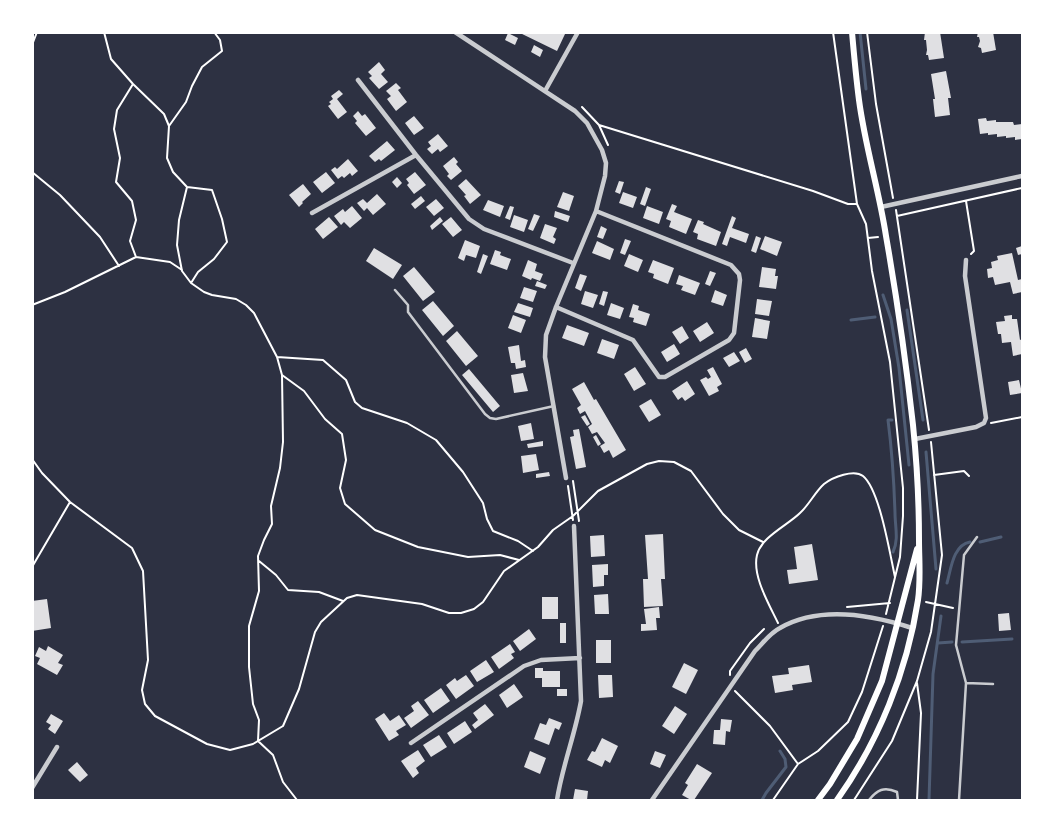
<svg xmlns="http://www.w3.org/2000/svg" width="1055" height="833" viewBox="0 0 1055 833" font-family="Karla,sans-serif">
  <rect width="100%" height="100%" fill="#2d3142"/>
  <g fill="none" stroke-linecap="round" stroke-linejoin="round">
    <path stroke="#4f5d75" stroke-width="3" d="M860,32L866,89
      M883,295L891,319L899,368L909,465
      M907,310L923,420
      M851,320L875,317
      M892,420H888C892,451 894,482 895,513C895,526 899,540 893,552
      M926,452L936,569
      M980,542L1001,537
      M947,583C951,569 953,545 970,542
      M962,642L1012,639
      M938,643L952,642
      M762,800L766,793L786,767L785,759L780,751
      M929,800L933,674L941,616"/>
  </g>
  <path fill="#e0e0e3" d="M518,32H561L565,34L557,51Z
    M925,32H940L944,58L929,60L928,55H926L927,50L926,40H924Z
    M978,32H993L996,50L982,53L981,48L978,47L980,41L979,37H977Z
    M508,33L518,38L515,45L505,40Z
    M534,45L543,50L540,57L531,52Z
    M379,62L385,70L381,74L388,82L379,89L369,78L372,76L368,72Z
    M946,71L951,98H948L950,115L935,117L933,99H935L931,74Z
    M396,83L401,88L398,90L407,102L396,111L387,99L391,96L386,91Z
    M339,90L343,94L337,99L347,112L338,119L328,106L331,104L329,102L333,99L331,96Z
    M358,111L362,116L365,114L376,128L366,136L355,123L357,121L353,116Z
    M414,116L424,128L414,135L405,123Z
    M986,118L987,121L996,120V122H1013L1014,125L1022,124V139L1015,140V137L1006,138V136L997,137V134L988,135V133L980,134L978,119Z
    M438,134L448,146L440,152L438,149L432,154L427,149L431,146L428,142Z
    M387,141L395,150L381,161L379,159L375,162L369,156Z
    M454,157L458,162L456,164L462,171L451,180L447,176L449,174L443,166Z
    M348,159L358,171L352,176L350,173L344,178L342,176L338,179L331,170L335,167L337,169Z
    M326,172L335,183L322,193L313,182Z
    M415,172L426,185L414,194L407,185L409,183L406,179Z
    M397,177L402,183L397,188L392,182Z
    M466,179L481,195L470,204L464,196L466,195L458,186Z
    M619,181L624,182L620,194L615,192Z
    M303,184L311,194L302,202L303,203L299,207L289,195Z
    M646,187L651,189L645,206L640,204Z
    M563,192L574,196L569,211L557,207Z
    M623,192L637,197L633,208L619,203Z
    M377,194L386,204L373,215L367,208L364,211L357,203L363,199L367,203Z
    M421,196L425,201L415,209L411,204Z
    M436,199L444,208L434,216L426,207Z
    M488,200L504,206L500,217L483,210Z
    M672,204L677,206L674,212L692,219L686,234L669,227L671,221L666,219Z
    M352,206L362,218L350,228L344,222L341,225L334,216L343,209L345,212Z
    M510,206L514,207L510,220L505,218Z
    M647,206L663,212L659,224L643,218Z
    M555,211L570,216L568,222L554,217Z
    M534,214L540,216L533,231L528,229Z
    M514,215L528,220L524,232L510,227Z
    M732,216L736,218L732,228L749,234L746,243L730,237L727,246L722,244Z
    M329,217L338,227L323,239L315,229Z
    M440,217L443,221L432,230L430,226Z
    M451,217L462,230L453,237L442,224Z
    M698,220L704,222L703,224L721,232L716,246L697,239L698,234L693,232Z
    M545,224L557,228L553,237L556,239L554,244L540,238Z
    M601,226L607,229L603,239L597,237Z
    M756,236L761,238L756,253L751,251Z
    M765,236L782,242L777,256L760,249Z
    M625,239L631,241L625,255L620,253Z
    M465,240L480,246L476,258L466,255L464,261L458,258Z
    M597,241L614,249L610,260L592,253Z
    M1022,246V254L1018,255L1016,248Z
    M374,248L402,265L393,279L366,261Z
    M495,250L501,252L500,255L511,259L507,270L490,264Z
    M1012,253L1018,280L1022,279V292L1013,294L1010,282L995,285L993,277L988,278L987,269L992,268L991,262L998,260L997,256Z
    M483,254L488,256L481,274L477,272Z
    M629,254L643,260L638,272L624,266Z
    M528,260L537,264L535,271L543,274L540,281L532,278L531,280L522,276Z
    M653,260L674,268L668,284L653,278L654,274L648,272Z
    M414,267L435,292L423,301L403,276Z
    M762,267L776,269L775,276H778L776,289L759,287Z
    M710,271L716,273L710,286L705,284Z
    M580,274L587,276L581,291L575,288Z
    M679,275L700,283L695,295L681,290L683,286L676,284Z
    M537,281L547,285L545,289L535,286Z
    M524,287L537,291L533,302L520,298Z
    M715,290L727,295L723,306L711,302Z
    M585,291L598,295L593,308L581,304Z
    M603,291L608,292L604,306L599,304Z
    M757,299L772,301L769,316L755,314Z
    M433,301L454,326L443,336L422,310Z
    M518,303L533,308L530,317L514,312Z
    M611,303L624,308L620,319L607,315Z
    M633,304L639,306L638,310L650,314L646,326L633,322L634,318L629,317Z
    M513,315L526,320L521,333L508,328Z
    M1012,315V319H1017L1020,340L1022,339V354L1013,356L1011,342L1002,343L1001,334H998L996,322L1005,321L1004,316Z
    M755,318L770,321L767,339L752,337Z
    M707,322L714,333L700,342L693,331Z
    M567,325L589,333L584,346L562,338Z
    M682,326L689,338L680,344L672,332Z
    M457,331L478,356L466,366L446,341Z
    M602,339L619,345L614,359L597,353Z
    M674,344L680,354L667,362L661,352Z
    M519,345L521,361L525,360L526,367L516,369L515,363H511L508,347Z
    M746,348L752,359L745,363L739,352Z
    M734,352L740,361L729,367L723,358Z
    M635,367L646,384L634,391L624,374Z
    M713,367L722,384L717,387L719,391L709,396L700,380L706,377L708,379L711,377L707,370Z
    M469,369L500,406L493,412L462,375Z
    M523,373L528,391L514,393L511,375Z
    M1019,380L1022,393L1010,395L1008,382Z
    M687,381L695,394L685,401L682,397L678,400L672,391Z
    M584,382L594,400L596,399L626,450L613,458L609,450L604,453L600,446L605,443L597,432L592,434L588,427L592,424L585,411L580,414L577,408L581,405L572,389Z
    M651,399L661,415L649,422L639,406Z
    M585,415L590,424L587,426L581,417Z
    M531,423L534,439L521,441L518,426Z
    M579,429L586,467L576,469L570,437L574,436L573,430Z
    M596,435L601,444L598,446L593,437Z
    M543,441V446L528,448L527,444Z
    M536,454L539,470L523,473L521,456Z
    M549,472L550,476L536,478V474Z
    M663,534L665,579H661L663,606L644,607L643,579H648L645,535Z
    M604,535L605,556L591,557L590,536Z
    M812,544L818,580L789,584L787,570L797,569L794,547Z
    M608,564V575H604V586L593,587L592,565Z
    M608,594L609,614H595L594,595Z
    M542,597H558V619H542Z
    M47,599L51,628L32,631V601Z
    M659,607L660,618H656L657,630L641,631V624H646L644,609Z
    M1009,613L1011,630L999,631L998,614Z
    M560,623H566V643H560Z
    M529,629L536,639L520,651L513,641Z
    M596,640H611V663H596Z
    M510,644L515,652L511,654L514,658L499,669L491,657Z
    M48,646L63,655L58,663L63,665L57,675L37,664L40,658L35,656L39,647L46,651Z
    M486,660L494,672L477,682L470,671Z
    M684,663L698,670L686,694L672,687Z
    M809,665L812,682L792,685L793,690L775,693L772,676L789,674L788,668Z
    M535,668H543V671H560V687H542V678H535Z
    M466,675L474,686L456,699L446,685L455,678L457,681Z
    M598,675H612L613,697L599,698Z
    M514,684L523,697L507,708L499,695Z
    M441,688L450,701L433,713L424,700Z
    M557,689H567V696H557Z
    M418,701L429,715L411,728L404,718L414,711L411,706Z
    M485,704L494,715L475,729L472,725L478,720L473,713Z
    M675,706L687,714L674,734L662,726Z
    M384,713L390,721L399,715L406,725L396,731L399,735L389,741L375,719Z
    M51,714L63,721L55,734L48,729L51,725L46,722Z
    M549,718L562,723L559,730L555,728L549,745L534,739L540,723L546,725Z
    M721,719L732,720L730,732L726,731L725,745L713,744L714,730H720Z
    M465,721L472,732L454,744L447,733Z
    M439,735L447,747L431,757L423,745Z
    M602,738L618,746L610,763L605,760L602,767L587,760L592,751L595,752Z
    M418,750L425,761L416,768L419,773L413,778L401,761Z
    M530,751L546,758L540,774L524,767Z
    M655,751L666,755L660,768L650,764Z
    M77,762L88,775L80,782L68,770Z
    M697,764L712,773L694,800H691L682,795L688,785L685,783Z
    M575,789L588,791L587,800H573Z"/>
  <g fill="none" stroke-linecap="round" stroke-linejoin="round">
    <path stroke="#fff" stroke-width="2" d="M104,32L111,59L133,84L164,114L169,126L167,158L173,172L187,187L179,220L177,245L182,271L191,283L204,292L212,295L236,299L246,305L254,313L277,357L282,375L283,442L280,468L271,506L272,524L264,540L258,556L259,591L249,626V667L253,704L259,720L258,741L273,755L283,782L297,800
      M833,32L857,204L866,224L872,271L890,362L903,488V516L900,557L886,614
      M867,32L876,104L893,198
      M32,45L37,32
      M133,84L117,110L114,129L120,158L116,182L132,201L136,220L130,241L136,257
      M582,107L599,125L608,145
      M599,125L813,191L848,204H857
      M169,126L186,102L192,86L202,67L222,51L220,40L214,32
      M32,172L60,195L100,237L119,266
      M187,187L212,190L222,219L227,242L214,259L198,272L191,283
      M966,201L974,251L971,254
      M896,210L929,430
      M897,216L1022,188
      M868,238L878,237
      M32,305L65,292L136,257L170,262L182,270
      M277,357L323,360L346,380L355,402L362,408L407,423L436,440L463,472L483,503L487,519L493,531L518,541L533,551
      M282,375L304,391L325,419L342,434L346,460L340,488L345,504L375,530L418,547L468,557L500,555L519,560
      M991,423L1022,417
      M32,459L42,473L70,502L132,548L143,571L148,660L142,690L145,704L155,716L207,744L230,750L253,744L283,726L299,689L315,632L321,622L347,598L357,595L422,604L449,613H461L474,609L483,602L504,571L538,547L553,530L573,516L598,491L647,464L659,461L674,462L691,471L723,514L739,530L763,542
      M934,475L964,471L969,476
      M573,481L579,521
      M568,486L573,520
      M259,561L276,575L288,590L319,592L343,601
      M32,567L70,502
      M926,602L953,608
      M847,607L890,603
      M778,623C769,604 752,576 757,555C761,537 788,525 800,513C809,505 815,492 824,484C833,477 854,469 863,476C880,490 890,555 895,577
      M730,675V671L750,643L764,629
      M917,683L921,713L917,800
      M735,691L770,726L798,764
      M773,800L798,764L818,751L848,722L862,692L883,626
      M854,800L892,741L917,681L931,632L942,555L931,442"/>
    <path stroke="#caccd0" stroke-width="2.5" d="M395,290L408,305V312L485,414L490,418L496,419L554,406
      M966,683L956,645L964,555L977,537
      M869,800C877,790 884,786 897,792L898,800
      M959,800L966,683L993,684"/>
    <path stroke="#caccd0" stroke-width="4.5" d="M455,32L575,111L587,123L602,150L606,163L605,176L596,211L556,307L546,335L545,357L566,478
      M358,80L416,155L469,219L484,229L573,263
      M545,91L578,32
      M881,207L1022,176
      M312,213L416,155
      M556,307L633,340L659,377H665L729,340L734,333L740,280L739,274L731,265L596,211
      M915,439L976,427L984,423L986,418L965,276L966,260
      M411,743L524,666L541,660L580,658
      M32,788L57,747
      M557,800C562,767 575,735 581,701L574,526
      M652,800L755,651C763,643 770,633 780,628C820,605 872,615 912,628"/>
    <path stroke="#fff" stroke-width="6" d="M818,800L830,784L857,739L882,681L917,549
      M837,800C879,741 907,671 918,600C921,579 919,560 919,540C919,501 917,464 913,425C906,362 897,299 886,236C879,190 865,146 859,100C856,77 854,55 852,32"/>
  </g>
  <rect width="1055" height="833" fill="none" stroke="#ffffff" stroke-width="68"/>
</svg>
